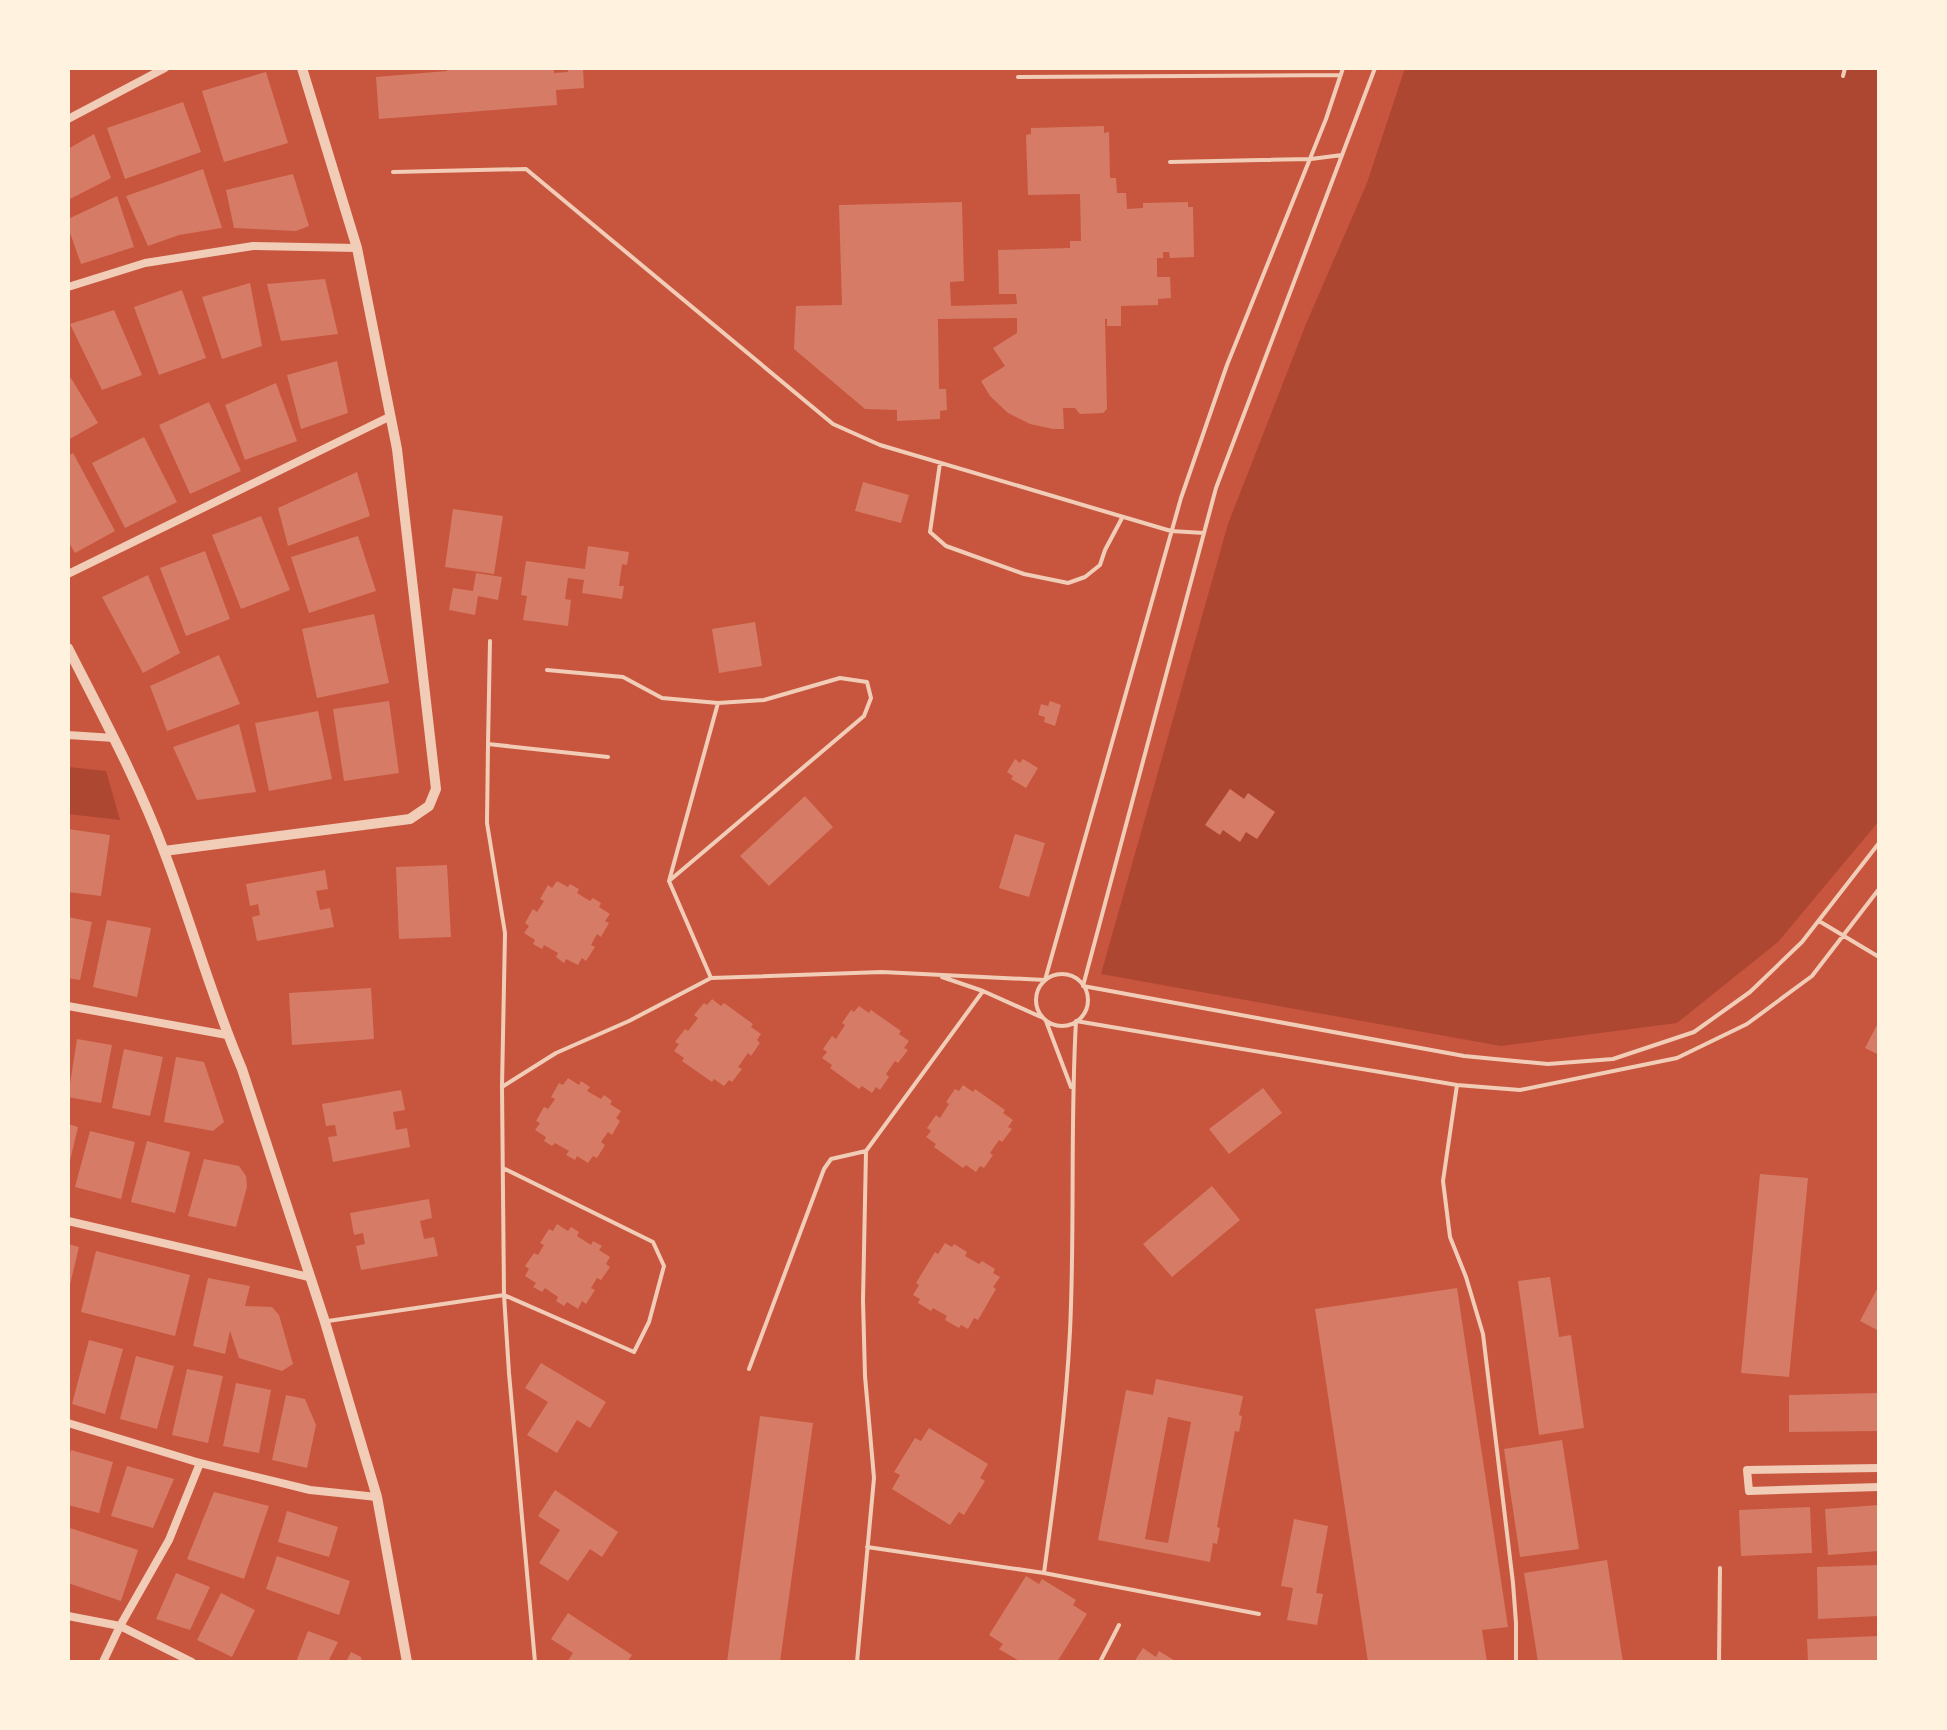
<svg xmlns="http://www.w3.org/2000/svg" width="1947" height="1730" viewBox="0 0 1947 1730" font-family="Signika,sans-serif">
  <rect width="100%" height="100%" fill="#c8553d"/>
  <path fill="#ae4732" d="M1405,68H1879V821L1778,942L1677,1023L1501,1046L1101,974L1228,524L1306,324L1367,183Z
    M68,767L106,771L120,820L68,814Z"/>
  <path fill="#d67c66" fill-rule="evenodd" d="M447,68H554V73L568,72L567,68H583L584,88L556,90L557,105L379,119L376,77L447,71Z
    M266,72L288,143L224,162L202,91Z
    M183,102L201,152L125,179L107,128Z
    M1104,126V133L1109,132L1110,178H1116L1117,193H1126L1127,209L1143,208V203L1188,202V207H1193L1194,257L1170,258L1169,252H1163V258H1157V277H1170L1171,298L1158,299V305L1121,306V326H1107V319H1105L1107,409L1103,413L1080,414L1075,408H1063L1064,429H1053L1030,424L1008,413L990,396L981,381L1005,366L993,348L1017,333V318L938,319L939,389H946L947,410L940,411V419L897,421V410L865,409L794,349L796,306L842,305L839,205L962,202L964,281L950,282L951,306L1017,304L1016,294H999L998,250L1070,248V241H1081L1080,194L1028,195L1026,135L1031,134V128Z
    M94,134L111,178L68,200V149Z
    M203,169L222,228L179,235L148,246L126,196Z
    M293,174L309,226L296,231L234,228L226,190Z
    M117,196L134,247L81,264L68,227V219Z
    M325,279L338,334L281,341L267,284Z
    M250,283L262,346L222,359L202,297Z
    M182,290L206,358L159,375L134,307Z
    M114,310L142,375L102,390L70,324Z
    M337,361L348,413L301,429L287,375Z
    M71,378L98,423L68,440V380Z
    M276,383L297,441L245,460L225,405Z
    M209,402L241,471L190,494L159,425Z
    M144,437L177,502L125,528L92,463Z
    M73,453L115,531L75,553L68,541V456Z
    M357,472L370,516L288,546L278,508Z
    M863,482L909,495L901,523L855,511Z
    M453,509L503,516L494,574L445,567Z
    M261,516L290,590L241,609L212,535Z
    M358,536L376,591L309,613L291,557Z
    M588,546L629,552L627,565L622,564L619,586H624L622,599L582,593L584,580L568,578L565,599L571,600L568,626L523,620L527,596L521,595L526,561L585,569Z
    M205,551L230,619L186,636L160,568Z
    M476,573L502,577L498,600L478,596L475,615L449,610L453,588L473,591Z
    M148,575L180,653L143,673L102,597Z
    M374,614L389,683L317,698L302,629Z
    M755,622L762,666L719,673L712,629Z
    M219,655L240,704L167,731L150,686Z
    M389,701L399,773L344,781L333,709Z
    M1050,701L1061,705L1055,726L1044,722L1045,717L1038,715L1041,704L1048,706Z
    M318,711L332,779L269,791L255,723Z
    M239,724L256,792L197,800L173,747Z
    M1015,759L1020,763L1023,759L1038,768L1026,788L1011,779L1013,776L1007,772Z
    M1230,789L1244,799L1248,793L1275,812L1257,839L1246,832L1240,842L1223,830L1220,835L1205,825Z
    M805,796L833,827L769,886L740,856Z
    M68,829L110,835L101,896L68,892Z
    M1015,834L1045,843L1029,897L999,888Z
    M447,865L451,937L399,939L396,867Z
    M325,870L328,889L316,891L320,910L330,908L334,927L257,941L252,917L260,915L258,904L250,906L246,884Z
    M557,881L568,887L570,884L579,889L577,893L590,901L593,898L601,903L599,907L610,914L605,921L609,923L601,937L597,934L591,945L595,947L586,961L582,958L578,965L566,959L564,963L556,957L558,953L544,945L542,949L533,944L535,940L524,933L529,926L525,923L533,909L537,912L544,901L540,899L548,885L552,888Z
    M68,917L92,922L80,980L68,978Z
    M107,920L151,928L137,997L93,987Z
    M371,988L374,1039L292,1045L289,993Z
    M712,999L721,1006L724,1003L753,1024L751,1027L761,1034L757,1040L760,1043L751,1056L748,1053L738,1067L742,1069L732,1082L729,1080L724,1086L714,1079L712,1082L682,1061L684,1058L674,1051L679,1044L675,1042L685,1029L688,1031L698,1018L694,1015L704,1003L707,1005Z
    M859,1006L869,1013L871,1010L901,1031L899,1034L909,1041L904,1048L908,1050L898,1063L895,1061L886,1074L889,1077L880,1090L876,1087L872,1093L862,1086L859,1089L830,1068L832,1065L822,1058L827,1052L823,1049L832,1036L836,1039L845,1025L842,1023L851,1010L854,1012Z
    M1879,1021V1055L1865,1048Z
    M77,1039L112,1045L101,1103L68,1097Z
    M124,1049L163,1057L150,1116L112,1108Z
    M176,1057L204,1062L224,1122L213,1131L164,1122Z
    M568,1078L579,1085L581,1081L590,1087L587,1091L601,1099L604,1095L612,1101L610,1104L621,1111L616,1118L620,1121L612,1135L608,1132L601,1142L605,1145L597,1158L593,1156L588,1163L577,1156L575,1160L566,1155L569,1151L555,1143L552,1146L544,1141L546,1137L535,1130L540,1123L536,1121L544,1107L548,1109L555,1099L551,1097L559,1083L563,1085Z
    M963,1085L973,1092L975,1089L1005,1110L1003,1113L1013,1120L1008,1127L1012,1129L1002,1142L999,1140L990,1153L993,1155L984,1168L980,1166L976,1172L966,1165L963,1168L934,1147L936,1144L926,1137L931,1131L927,1128L936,1115L940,1118L949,1104L946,1102L955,1089L959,1091Z
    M1263,1088L1282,1113L1229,1154L1209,1129Z
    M401,1090L405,1110L393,1112L396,1130L407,1128L410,1147L333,1162L328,1137L337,1136L335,1125L326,1126L322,1104Z
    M68,1124L78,1127L69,1165H68Z
    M90,1131L135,1142L121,1199L75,1187Z
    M147,1141L190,1152L175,1213L131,1202Z
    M204,1159L239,1166L246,1176L247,1187L236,1227L188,1216Z
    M1760,1174L1808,1178L1789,1377L1741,1373Z
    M1212,1186L1240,1220L1172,1277L1143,1244Z
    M429,1199L432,1218L420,1221L424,1239L434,1237L438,1256L361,1270L356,1246L365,1244L363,1233L354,1235L350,1213Z
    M557,1224L568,1231L571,1227L579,1232L577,1236L591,1245L593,1241L602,1246L599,1250L610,1257L606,1264L610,1267L601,1280L597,1278L591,1288L595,1290L586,1304L582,1301L578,1309L567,1302L564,1306L556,1301L558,1297L545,1288L542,1292L533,1287L536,1283L525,1276L529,1269L525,1266L534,1253L538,1255L544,1245L540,1243L549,1229L553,1231Z
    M945,1243L952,1247L954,1244L967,1252L965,1256L979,1264L982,1261L995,1269L993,1273L1000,1277L993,1287L996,1289L978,1320L974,1318L968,1329L961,1325L959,1328L945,1320L947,1316L933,1308L931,1311L918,1303L920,1299L913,1295L919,1285L916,1283L935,1252L938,1254Z
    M68,1244L79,1247L69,1289H68Z
    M96,1251L190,1275L175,1336L81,1312Z
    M1550,1277L1559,1337L1571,1335L1584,1428L1539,1435L1518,1281Z
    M208,1278L250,1286L245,1306L272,1307L279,1315L293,1364L282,1371L239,1358L230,1331L225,1354L193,1346Z
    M1879,1285V1331L1860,1321Z
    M1457,1288L1508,1627L1482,1630L1487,1662H1368L1315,1309Z
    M89,1340L123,1349L105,1414L72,1404Z
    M136,1356L174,1366L157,1429L120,1419Z
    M541,1363L606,1402L590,1428L577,1420L557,1453L527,1435L548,1402L525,1388Z
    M187,1369L223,1376L208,1443L172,1435Z
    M1156,1379L1243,1396L1239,1415L1242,1416L1239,1432L1235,1431L1217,1527L1220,1528L1217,1544L1213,1543L1210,1562L1098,1540L1126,1390L1153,1395ZM1168,1417L1191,1422L1168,1543L1145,1539Z
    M236,1383L271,1390L259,1453L223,1446Z
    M1879,1393V1431L1789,1432V1395Z
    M286,1395L305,1399L316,1425L307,1468L272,1460Z
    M760,1416L813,1423L780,1662H727Z
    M929,1428L988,1464L980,1478L985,1481L964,1515L959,1512L950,1525L892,1489L900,1475L894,1472L915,1438L921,1441Z
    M1562,1440L1579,1549L1520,1557L1504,1449Z
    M71,1450L113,1462L99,1513L68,1505V1462Z
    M127,1466L174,1479L153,1528L111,1516Z
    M555,1490L618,1532L602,1557L590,1549L568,1581L539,1563L560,1530L538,1516Z
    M214,1492L269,1506L244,1579L187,1559Z
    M1879,1505V1551L1828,1555L1825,1509Z
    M1810,1507L1812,1553L1741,1556L1739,1510Z
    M287,1511L338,1527L329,1557L278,1542Z
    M1294,1519L1328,1526L1316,1593L1323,1594L1317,1625L1287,1620L1293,1588L1281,1586Z
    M70,1528L138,1550L121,1601L68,1583Z
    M277,1556L350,1581L339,1615L266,1589Z
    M1607,1560L1623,1662H1538L1524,1573Z
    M1879,1565V1616L1818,1619L1817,1567Z
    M176,1573L210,1587L190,1630L156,1619Z
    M1026,1576L1039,1584L1042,1579L1076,1600L1073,1605L1087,1614L1057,1662H1021L999,1649L1003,1644L989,1635Z
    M221,1593L255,1610L232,1657L197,1640Z
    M568,1613L632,1655L627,1662H567L573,1653L551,1639Z
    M308,1631L338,1642L328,1662H296Z
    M1879,1636V1662H1808L1807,1639Z
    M1143,1648L1156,1657L1159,1651L1177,1662H1134Z
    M351,1652L361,1657L362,1662H346Z"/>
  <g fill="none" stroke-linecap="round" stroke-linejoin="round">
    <path stroke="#f1ccb7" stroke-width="4" d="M1375,68L1216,488L1083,986L1464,1056L1548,1064L1613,1059L1694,1032L1750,992L1802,942L1879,843
      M1843,76L1845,68
      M1018,77L1341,75
      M1170,162L1311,159L1342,155
      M393,172L526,169L833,424L880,445L1171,531L1204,533
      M940,463L930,532L946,546L1024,574L1068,583L1085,577L1100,565L1105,550L1122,518
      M547,670L623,677L662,698L718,703L764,700L840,678L867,682L871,698L864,716L669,881
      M488,744L490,641
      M1819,921L1879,957
      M1036 1000a26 26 0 1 1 52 0a26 26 0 1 1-52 0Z
      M942,977L983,991L1041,1017
      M711,978L669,881L718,703
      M1046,1021L1071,1087
      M1457,1085L1443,1181L1450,1237L1466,1277L1483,1334L1513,1583L1516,1623V1662
      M502,1087L505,933L487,823L488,744L608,757
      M328,1321L504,1295L634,1352L649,1322L664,1266L653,1242L505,1169
      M749,1369L824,1169L831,1159L866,1151
      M867,1547L1044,1573
      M1259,1614L1044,1573C1055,1493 1066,1412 1070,1331C1075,1228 1070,1125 1076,1021L1457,1085L1520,1090L1677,1058L1747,1024L1812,976L1879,889
      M535,1662L509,1373L504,1295L502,1087L556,1053L629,1021L711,978L882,972L1045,980L1181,498L1227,365L1326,119L1343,68
      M857,1662L874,1478L865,1376L863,1300L866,1151L983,991
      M1100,1662L1119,1625
      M1719,1662L1720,1568"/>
    <path stroke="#f1ccb7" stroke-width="8" d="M68,119L165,68
      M68,287L145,263L253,246L357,248
      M68,574L391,416
      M68,735L114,738
      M68,1006L227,1035
      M68,1221L309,1277
      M68,1423L200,1463L310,1490L377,1497
      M1879,1468L1747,1470L1749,1491L1879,1487
      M68,1616L120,1626L192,1662
      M103,1662L120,1626L169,1540L200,1463"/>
    <path stroke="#f1ccb7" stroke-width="10" d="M68,648C102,715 139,783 165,854C192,925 212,999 242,1069L325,1322L377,1497L407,1662
      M164,851L410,819L429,806L436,789L397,449L357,248L302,68"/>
  </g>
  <rect width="1947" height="1730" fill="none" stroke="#fff3e0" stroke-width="140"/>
</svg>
